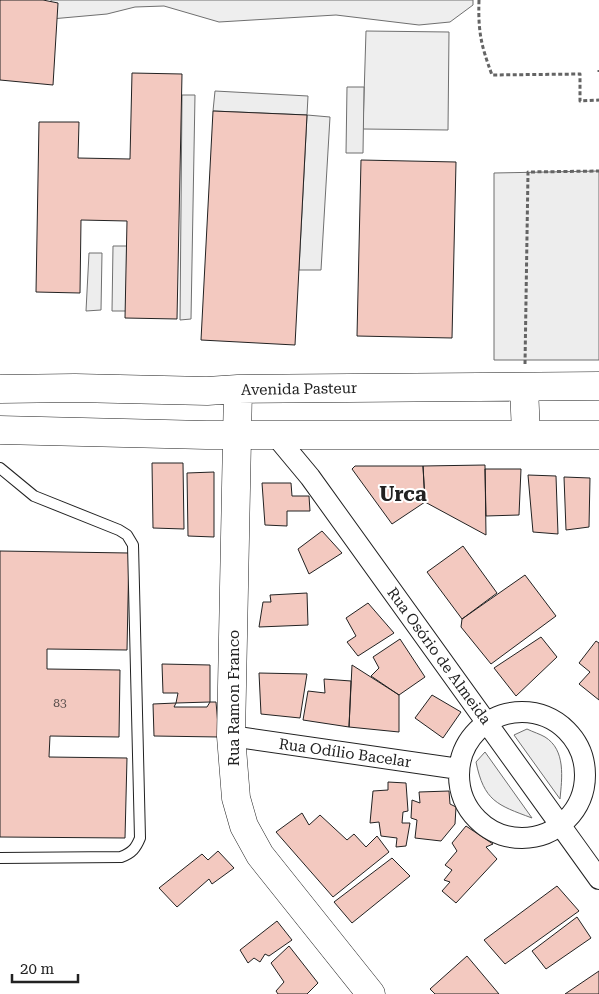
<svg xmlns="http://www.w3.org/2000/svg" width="599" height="994" viewBox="0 0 599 994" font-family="'Roboto Serif',serif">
  <rect width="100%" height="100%" fill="#fff"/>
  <path fill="#eee" stroke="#6f6f6f" d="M51,0H473V5L450,22L419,25L336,15L219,22L164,6L135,7L107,14L51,19Z
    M366,31L449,32L448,130L363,129Z
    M527,729C533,732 540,734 545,737C566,750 562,778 560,799L514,735Z
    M485,752L532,818C497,805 484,801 476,762Z"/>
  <path fill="#ededed" stroke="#6f6f6f" d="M347,87H364L363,153H346Z
    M215,91L308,96L307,115L330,117L321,270H299L307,115L213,111Z
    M182,95H195L191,319L180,320Z
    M599,171V360H494V173Z
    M113,246H127L126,311H112Z
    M89,253H102L101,310L86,311Z"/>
  <path fill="#f3c9c0" stroke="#222" d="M0,0H43L58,3L53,85L0,80Z
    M132,73L182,74L177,319L125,318L127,221L81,220L80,293L36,292L39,122H79L78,158L130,159Z
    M213,111L307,115L295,345L201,340Z
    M361,160L456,162L452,338L357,336Z
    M152,463H183L184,529L153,528Z
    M485,465L486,535L425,502L423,466Z
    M355,466H423L425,502L392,524L352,469Z
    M485,469H521L519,515L486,516Z
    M214,472V537L188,536L187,473Z
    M528,475L556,476L558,534L533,532Z
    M564,477L590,478L589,527L566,530Z
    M262,483H291L292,496H309L310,511H287V526L265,525Z
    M322,531L342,553L309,574L298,549Z
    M463,546L497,593L462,619L427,572Z
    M0,551L129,553L127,650L47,649V669L120,670L119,737L50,736L49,757L127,758L125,838L0,837Z
    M525,575L556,616L491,664L461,627L462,619Z
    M307,593L308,625L259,627L263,602H271L270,595Z
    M368,603L394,633L358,656L347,642L356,636L346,618Z
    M541,637L557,657L516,696L494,668Z
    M400,639L425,677L399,695L371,676L379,668L373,657Z
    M596,641L599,643V700L579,684L590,672L579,663Z
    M162,664L210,665V702L176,703L178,693H163Z
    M352,665L399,695V732L349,727Z
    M259,673L307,674L300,718L261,714Z
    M324,679L351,681L349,727L303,720L308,691L325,693Z
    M432,695L461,712L443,738L415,718Z
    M210,702H216L219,737L154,736L153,704L176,703L174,707H207Z
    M388,782L406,783L408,811L403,812L402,823H410L406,846L396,847L397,838L381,836L379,822L370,823L373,791L388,790Z
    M449,791L450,804L456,807L455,824L441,841L415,838L417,820L411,818L412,800L420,803L419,792Z
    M302,813L309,825L320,815L347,840L354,834L366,847L377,836L389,852L333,897L276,832Z
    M466,826L493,844L486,847L497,859L456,903L442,891L450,882L444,880L452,870L445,865L457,851L452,843Z
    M218,851L234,868L212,884L209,879L177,907L159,888L202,854L208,860Z
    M392,858L410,876L352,923L334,902Z
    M557,886L579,911L505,964L484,940Z
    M577,917L591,938L546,969L532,951Z
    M277,921L292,940L269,956L265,954L260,962L254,958L248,963L240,950Z
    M289,946L318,983L307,994H278L276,991L284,982L271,963Z
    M467,956L499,994H435L430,989Z
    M599,971V994H565Z"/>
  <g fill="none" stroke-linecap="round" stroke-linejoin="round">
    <defs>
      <path id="lane" d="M0,468L34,496L119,530L127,535L133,545L140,838C136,848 132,853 121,857L0,858"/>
      <path id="street" d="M275,435L310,477L599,879
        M459 775a63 63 0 1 1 126 0a63 63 0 1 1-126 0Z
        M231,736L459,769"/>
      <path id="secondary" d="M524,387L526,434
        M0,389L75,388L207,391L238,389L599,386
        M238,389L231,736L236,798L244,826L260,855L371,994
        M0,430L206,435H599"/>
    </defs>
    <use href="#lane" stroke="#222" stroke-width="12"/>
    <use href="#street" stroke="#222" stroke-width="22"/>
    <use href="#secondary" stroke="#222" stroke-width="29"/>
    <path stroke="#646464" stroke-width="3" stroke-dasharray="4 2.5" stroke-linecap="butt" d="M479,0C478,32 481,45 492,75L580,74V101L599,100
      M599,70V72
      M525,364L528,172L599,171"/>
    <use href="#lane" stroke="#fff" stroke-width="10"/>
    <use href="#street" stroke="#fff" stroke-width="20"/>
    <use href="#secondary" stroke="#fff" stroke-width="28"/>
  </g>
  <g text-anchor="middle" stroke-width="4" stroke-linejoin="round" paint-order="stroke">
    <g font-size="12" fill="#564c4a">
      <text x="60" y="707">83</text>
    </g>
    <g font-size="15" fill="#222" stroke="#fff">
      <text transform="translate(299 389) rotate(-1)" y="5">Avenida Pasteur</text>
      <text transform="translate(439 656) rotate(54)" y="5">Rua Osório de Almeida</text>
      <text transform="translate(234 698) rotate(-90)" y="5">Rua Ramon Franco</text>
      <text transform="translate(345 753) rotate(8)" y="5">Rua Odílio Bacelar</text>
    </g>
    <g font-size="20" font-weight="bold" fill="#222" stroke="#fff">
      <text x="403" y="501">Urca</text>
    </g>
  </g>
  <path d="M12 974v8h66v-8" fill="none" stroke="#222222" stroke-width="2.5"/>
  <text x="20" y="974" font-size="15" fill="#222222" stroke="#ffffff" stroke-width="4" paint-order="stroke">20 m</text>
</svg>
